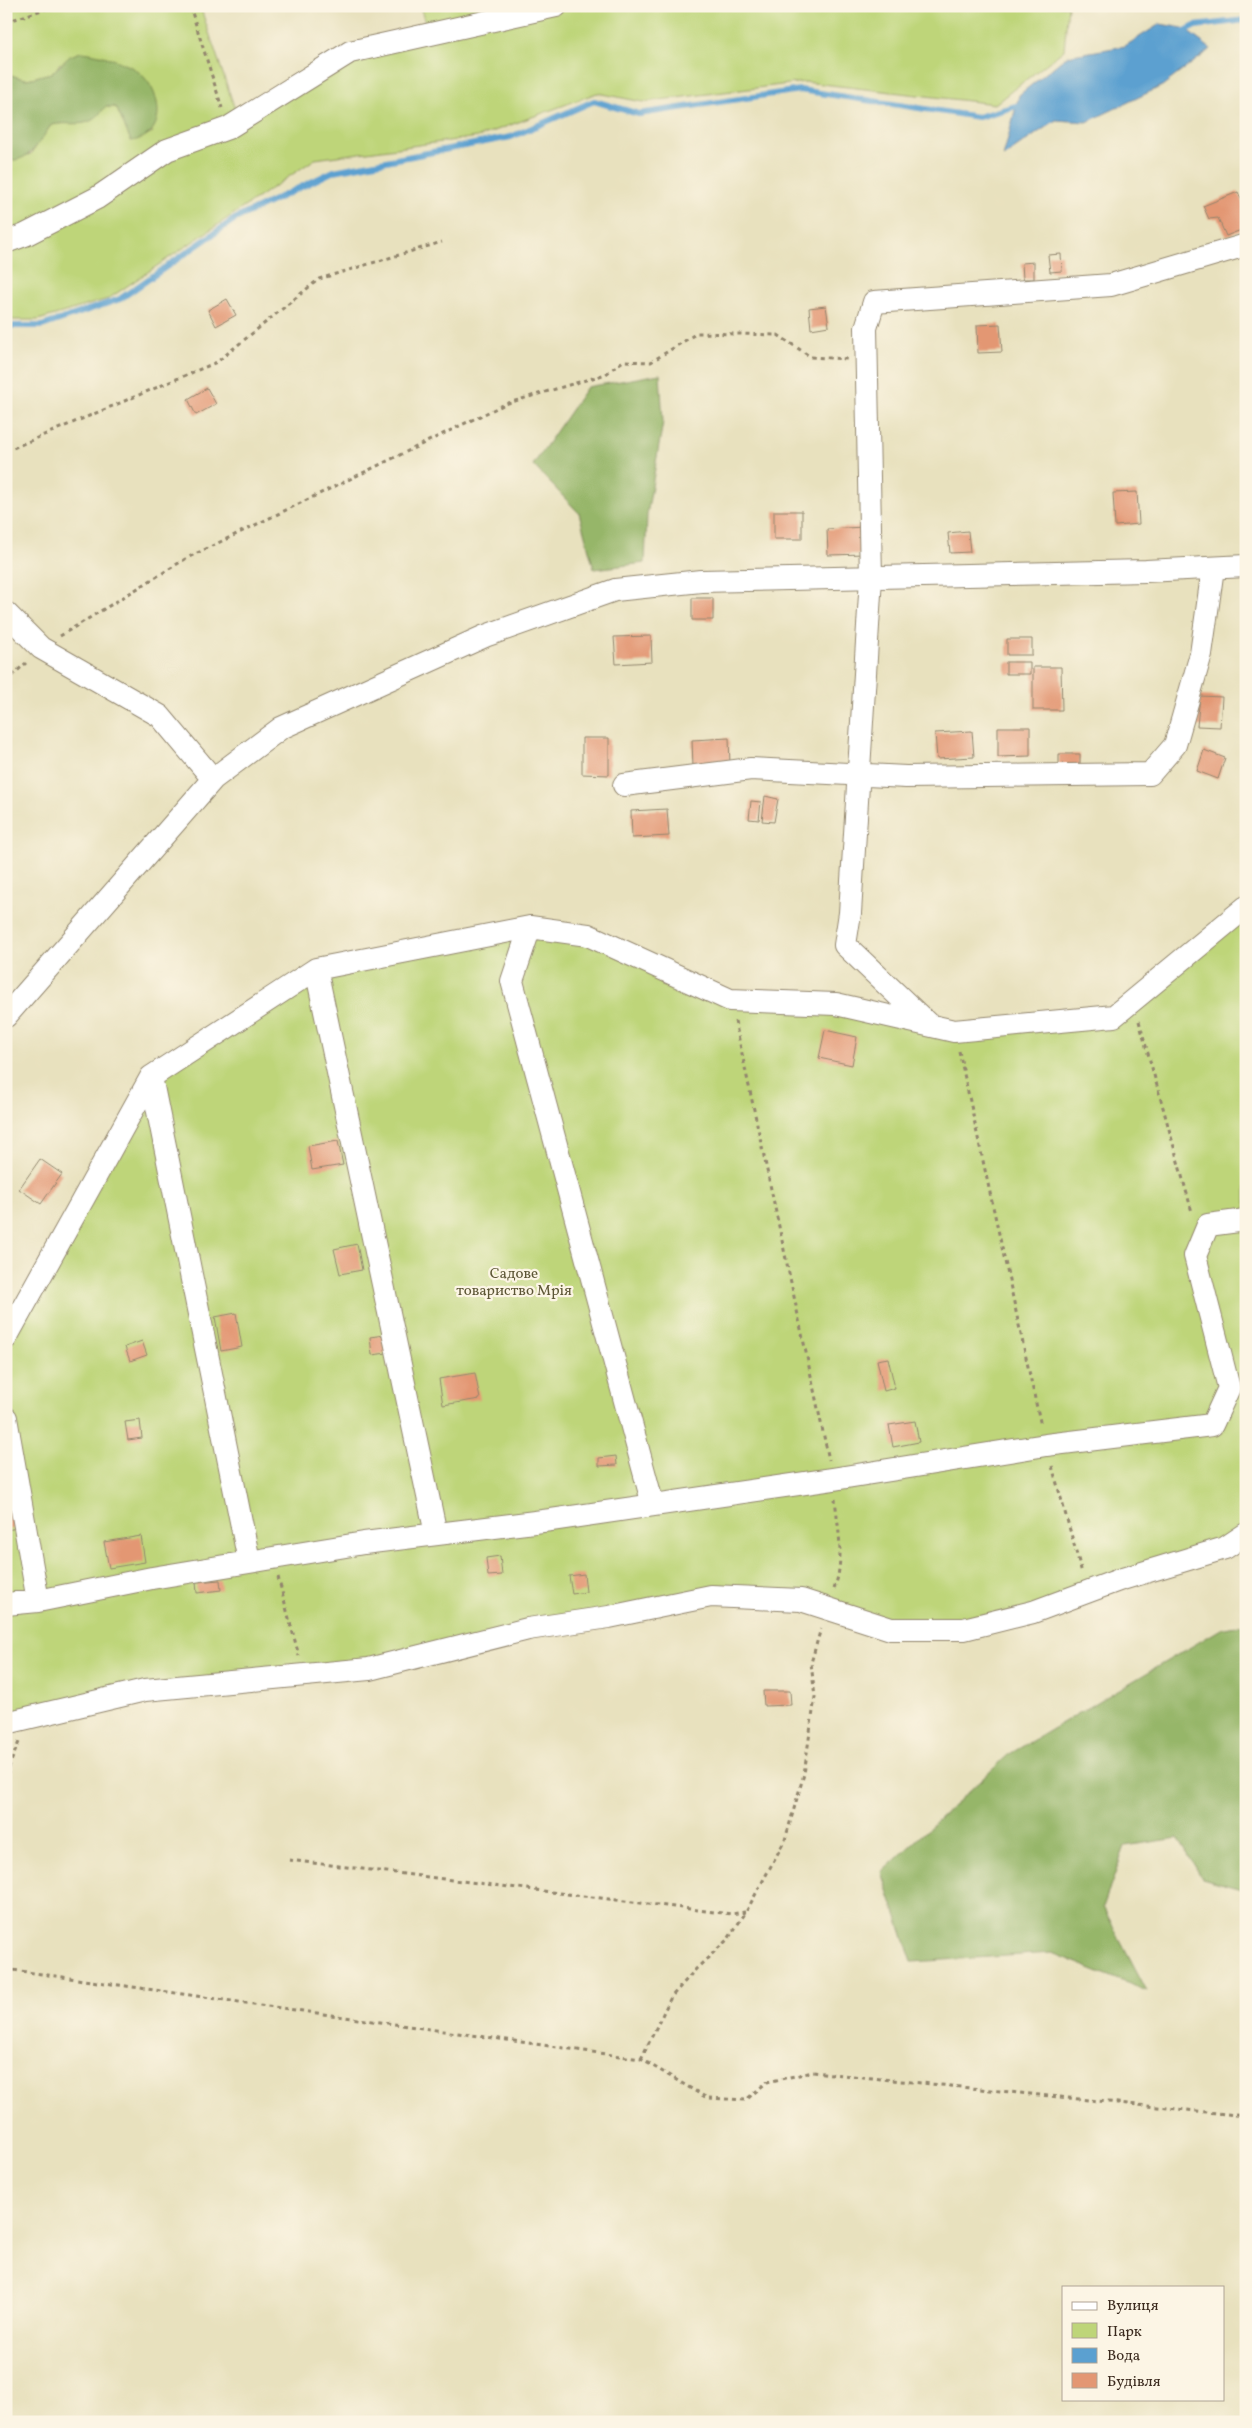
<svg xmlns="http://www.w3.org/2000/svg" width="1252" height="2428" viewBox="0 0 1252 2428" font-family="Vollkorn,serif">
  <rect width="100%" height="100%" fill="#fcf5e5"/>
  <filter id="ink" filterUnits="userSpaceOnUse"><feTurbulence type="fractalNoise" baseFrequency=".02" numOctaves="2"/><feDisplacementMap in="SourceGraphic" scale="10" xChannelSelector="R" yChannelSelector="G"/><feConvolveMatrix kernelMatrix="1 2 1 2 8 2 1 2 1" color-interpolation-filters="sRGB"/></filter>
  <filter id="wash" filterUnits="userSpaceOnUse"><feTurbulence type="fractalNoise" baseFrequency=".0096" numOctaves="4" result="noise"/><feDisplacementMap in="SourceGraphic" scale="20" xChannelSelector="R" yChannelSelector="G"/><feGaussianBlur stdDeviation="1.12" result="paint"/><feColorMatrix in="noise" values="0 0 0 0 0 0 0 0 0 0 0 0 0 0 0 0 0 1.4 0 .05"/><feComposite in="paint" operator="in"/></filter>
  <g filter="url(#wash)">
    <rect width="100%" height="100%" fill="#e8e1be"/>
    <path fill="#bed579" stroke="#7c804c" d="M6,6H200L237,115L427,29L420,6H1068L1064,50L995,104L805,82L643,102L597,93L478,137L315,159L108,299L38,320H6V160L31,154L51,125C75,120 89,130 104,107H116L132,141L153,132L60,63L53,74C43,74 36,78 27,79C19,79 14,75 6,74Z
      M1246,907V1534L1033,1612L891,1629L801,1600L711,1596L369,1669L145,1690L6,1723V1338L151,1077L316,969L530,927L588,935L730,1000L954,1031L1114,1016Z"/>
    <path fill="#96b669" stroke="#687044" d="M81,52C98,53 122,61 136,70C162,88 170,136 131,141L116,107H105C88,132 76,120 51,125C39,142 30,163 6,160V74C14,75 19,79 27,79C36,78 43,74 52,73L70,56Z
      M660,374L663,422L647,515L645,563L594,569L579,513L533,465L587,387Z
      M1246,1624V1890L1202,1878L1178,1838L1125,1846L1103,1907L1147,1991L1052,1953L912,1962L882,1872L1008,1755L1221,1629Z"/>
    <path fill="#5ba0d0" stroke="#4b6577" d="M1160,24L1183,28L1211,49L1162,86L1087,122L1056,120L1003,157L1019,95L1067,56L1125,46Z"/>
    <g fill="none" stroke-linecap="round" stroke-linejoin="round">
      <path stroke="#5ba0d0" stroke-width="6" d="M1180,34L1195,26L1246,20
        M6,326H42L120,299L235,219L334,171L511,137L594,101L639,114L800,90L978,117L1023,104"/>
    </g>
    <g id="blocks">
      <path fill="#e39773" d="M1238,192L1246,211V228L1226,236L1218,218L1209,219L1203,206Z
        M1061,254L1062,271L1050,272L1048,255Z
        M1034,262V279H1023L1022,263Z
        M227,299L236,315L216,326L208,310Z
        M826,306L829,326L811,329L809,308Z
        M1000,324L1002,352L978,353L977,325Z
        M207,388L216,404L196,415L188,399Z
        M1137,492L1139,524L1115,526L1113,493Z
        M774,511H802V539H774Z
        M864,527L865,554L828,555L827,529Z
        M968,531L970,552L950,553L948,533Z
        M692,598H713V620H692Z
        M651,636L652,662L616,664L614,637Z
        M1007,639H1032V655H1007Z
        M1006,662H1030V674H1006Z
        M1033,667H1061L1062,710H1033Z
        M1200,696L1222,697L1220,727L1197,726Z
        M998,727H1030V756L998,757Z
        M972,731L974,757L937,759L935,733Z
        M582,738H609V775L582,774Z
        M729,738L730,765L693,767L692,740Z
        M1204,750L1225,758L1218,779L1197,771Z
        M1059,754H1080V772L1059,771Z
        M765,796L778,799L774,822L762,821Z
        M751,801L761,802L759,820L749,819Z
        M667,809L669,836L632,838L631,811Z
        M825,1030L857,1037L852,1065L819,1058Z
        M338,1141L343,1165L312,1170L308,1146Z
        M40,1159L62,1174L41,1204L19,1189Z
        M357,1244L362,1270L340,1274L334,1249Z
        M236,1313L242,1347L221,1351L215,1317Z
        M384,1335L387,1353L372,1355L370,1337Z
        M142,1341L147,1355L130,1361L125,1347Z
        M888,1358L895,1388L884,1391L877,1360Z
        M475,1373L480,1399L443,1405L439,1379Z
        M140,1420L142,1438L128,1440L125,1422Z
        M915,1421L919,1442L893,1447L889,1425Z
        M616,1456L617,1465L599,1466V1458Z
        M13,1502L18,1528L6,1530V1504Z
        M141,1536L145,1562L109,1568L104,1542Z
        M500,1556L502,1575L488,1576L486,1558Z
        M584,1574L586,1592L572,1594L569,1576Z
        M220,1580L221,1590L197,1593L196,1582Z
        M763,1691H790L791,1705L764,1706Z"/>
    </g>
  </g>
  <g filter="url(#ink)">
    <use href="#blocks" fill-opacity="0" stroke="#92866e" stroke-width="1"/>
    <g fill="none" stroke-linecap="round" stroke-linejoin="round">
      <defs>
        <path id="minor" d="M6,242L25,235L97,198L167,150L228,128L350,52L556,6
          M6,613L41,648L160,716L213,779
          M624,785L751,769L906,777L1150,774L1175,745L1201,654L1213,568
          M530,927L512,981L653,1505
          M316,969L436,1534
          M6,1016L213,779L281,728L485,636L615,590L701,581L1146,571L1246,566
          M929,1025L845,945L850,913L871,578L866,328L874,302L1111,285L1246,245
          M151,1077L249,1561
          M6,1338L151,1077L316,969L530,927L588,935L730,1000L836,1004L954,1031L1114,1016L1246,907
          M6,1418L38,1601
          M6,1604L38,1601L152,1578L364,1543L551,1520L833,1479L1046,1445L1212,1425L1229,1388L1195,1256L1208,1225L1246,1220
          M6,1723L145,1690L369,1669L528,1629L609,1617L711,1596L801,1600L891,1629H964L1033,1612L1119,1580L1225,1548L1246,1534"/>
      </defs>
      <use href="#minor" stroke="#92866e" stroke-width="24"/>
      <path stroke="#92866e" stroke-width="3" stroke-dasharray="4 4" stroke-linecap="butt" d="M190,6L222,108
        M6,22L54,6
        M6,451L217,362L319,279L442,242
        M60,636L187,558L505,404L606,374L623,361L651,362L697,333L778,335L811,357L847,359
        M6,681L26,663
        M735,1021L829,1460
        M1139,1021L1192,1212
        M959,1051L1041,1426
        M1052,1466L1082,1573
        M278,1577L299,1656
        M834,1589C845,1562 838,1527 835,1499
        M6,1784L10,1764L19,1742
        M289,1860L731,1914L745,1912
        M6,1969L641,2059L707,2098L746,2100L767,2082L813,2072L1246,2116
        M641,2059L671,1997L696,1969L728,1939L746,1912L785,1840L804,1774L815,1697L811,1663L821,1628"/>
      <use href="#minor" stroke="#fff" stroke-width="22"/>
    </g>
  </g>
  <g text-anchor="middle" stroke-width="4.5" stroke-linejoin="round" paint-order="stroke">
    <g font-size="15" fill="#5c5535" stroke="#fcf5e5">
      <text x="514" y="1278">Садове<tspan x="514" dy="17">товариство Мрія</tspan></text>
    </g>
  </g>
  <rect width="1252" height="2428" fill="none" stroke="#fcf5e5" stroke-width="25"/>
  <rect x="1062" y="2286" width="162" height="115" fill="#fcf5e5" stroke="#afa495"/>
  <rect x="1072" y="2302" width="25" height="8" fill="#ffffff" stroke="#afa495"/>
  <text x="1107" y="2310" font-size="15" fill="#3b2a1e">Вулиця</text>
  <rect x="1072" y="2323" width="25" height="15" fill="#bed579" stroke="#afa495"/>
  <text x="1107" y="2336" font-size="15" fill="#3b2a1e">Парк</text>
  <rect x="1072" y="2348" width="25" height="15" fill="#5ba0d0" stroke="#afa495"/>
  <text x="1107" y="2360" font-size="15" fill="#3b2a1e">Вода</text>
  <rect x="1072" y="2373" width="25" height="15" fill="#e39773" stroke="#afa495"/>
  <text x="1107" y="2386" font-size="15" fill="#3b2a1e">Будівля</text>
</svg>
